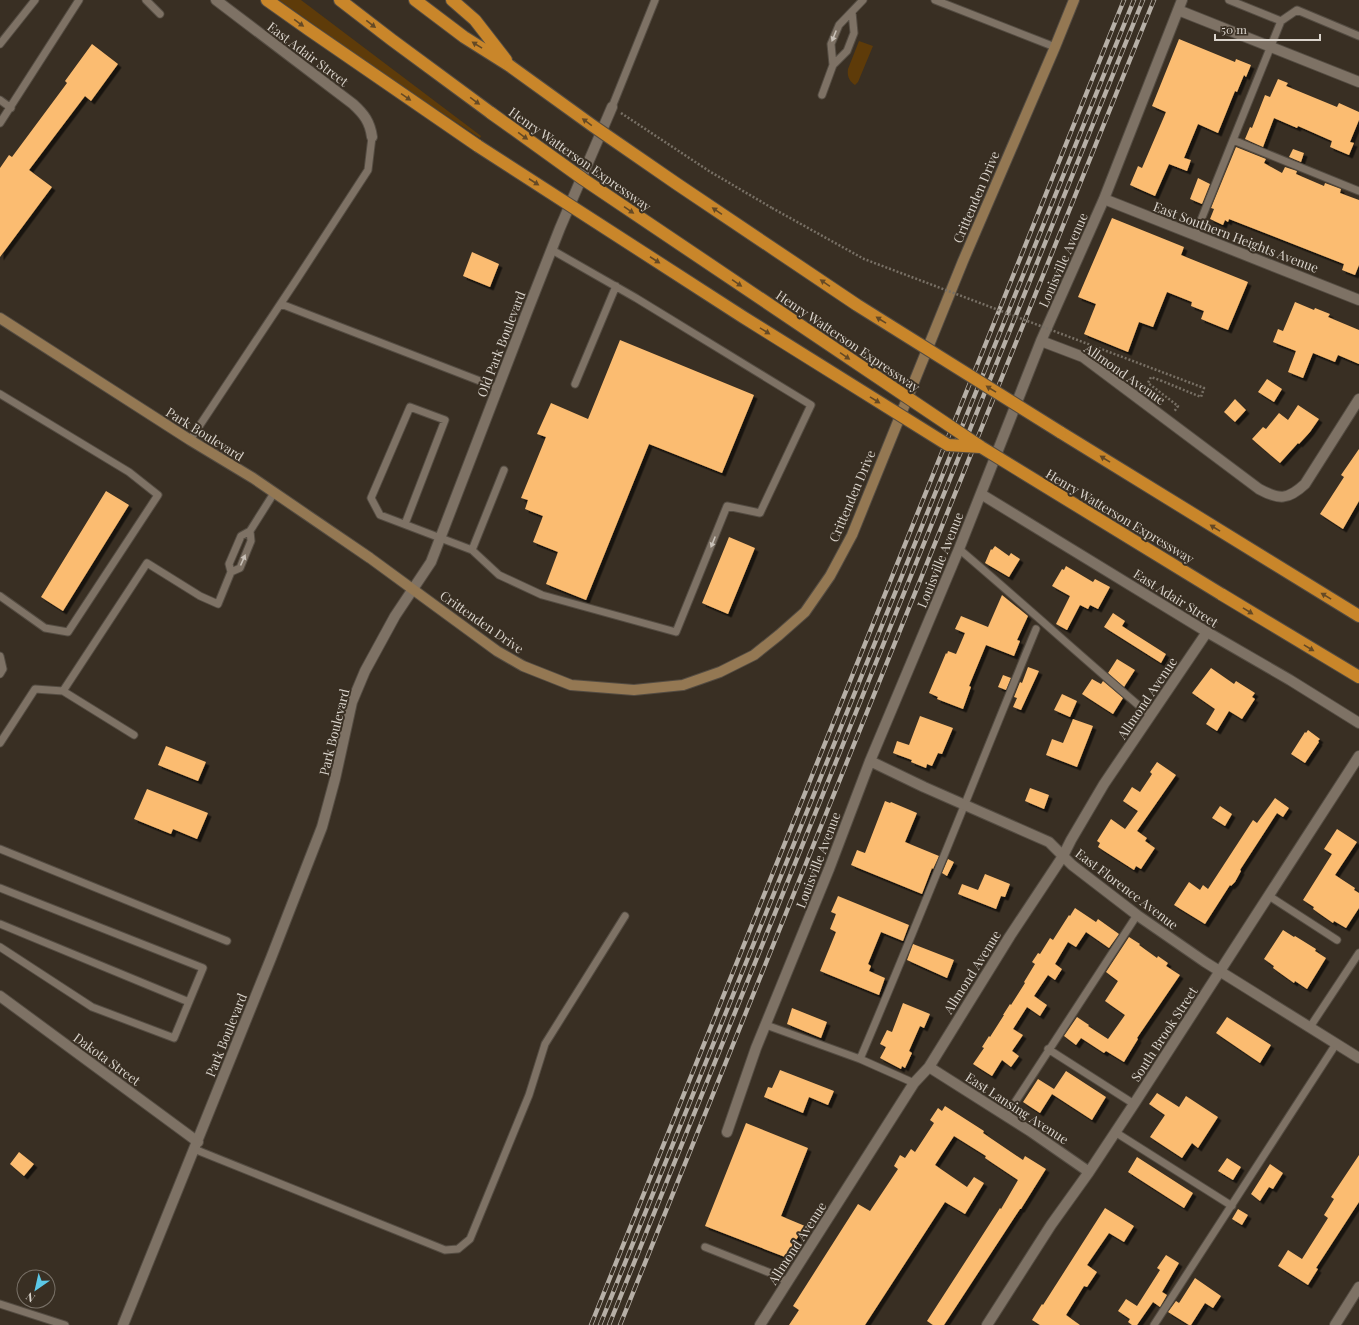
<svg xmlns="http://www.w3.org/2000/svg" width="1359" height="1325" viewBox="0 0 1359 1325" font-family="'Playfair Display',serif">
  <defs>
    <filter id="shadow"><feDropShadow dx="3.5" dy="3.5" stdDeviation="0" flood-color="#0009"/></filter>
  </defs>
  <rect width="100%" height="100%" fill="#392f23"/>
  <path fill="#5e3b09" d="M279,0H301L481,136L480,138L395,82Z
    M859,41L873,46L858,82L855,85C849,81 847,76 848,69Z"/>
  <path fill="#fbbc71" filter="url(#shadow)" d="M1179,39L1235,62L1236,59L1251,65L1246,77L1244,75L1237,92L1235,91L1218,133L1198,124L1184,158L1191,160L1187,171L1169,164L1155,196L1130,185L1138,166L1142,168L1166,112L1152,106Z
    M92,44L118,64L91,101L85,96L29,170L52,187L0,257V168L9,155L12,157L67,83L65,81Z
    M1278,79L1288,83L1286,86L1337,107L1339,103L1359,112V120L1350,142L1354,143L1349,155L1330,147L1332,141L1298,126L1297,128L1274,118L1263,147L1245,139L1250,127L1252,128L1265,95L1270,97Z
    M1236,147L1266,159L1264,163L1282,173L1285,167L1297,171L1296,174L1324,186L1325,183L1341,189L1340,193L1359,200V265L1355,275L1342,270L1344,264L1229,219L1228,222L1225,220L1223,225L1210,219L1214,209L1211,208Z
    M1293,149L1304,153L1301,162L1289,157Z
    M1198,178L1210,184L1202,204L1190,199Z
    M1112,218L1184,247L1181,255L1248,282L1228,330L1201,319L1204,311L1191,306L1192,302L1167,292L1153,327L1139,322L1128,352L1084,334L1096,304L1078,297Z
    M472,252L499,264L490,287L463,276Z
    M1295,302L1314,310L1315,308L1330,314L1328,317L1359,330V364L1338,355L1335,362L1313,353L1303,378L1288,372L1296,351L1273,342L1278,329L1283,331Z
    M620,340L754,395L722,473L649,444L586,600L546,584L558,552L533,542L543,516L525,509L528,500L521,498L546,437L537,434L551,403L588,419Z
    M1267,379L1282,389L1274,402L1258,392Z
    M1235,399L1246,410L1235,422L1224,412Z
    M1298,405L1319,419L1310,432L1299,444L1298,443L1280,463L1252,439L1263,427L1266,429L1279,413L1288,420Z
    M1359,449V501L1343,529L1320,514L1344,477L1341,475Z
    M106,491L129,505L63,611L41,597Z
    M729,537L755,548L728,614L702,603Z
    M995,546L1009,556L1011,553L1020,559L1009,577L985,563L991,549L992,550Z
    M1066,566L1093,582L1095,579L1110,587L1098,609L1090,605L1088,609L1080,605L1067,630L1056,624L1070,596L1052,586L1062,569L1064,570Z
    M1002,595L1028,616L1017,640L1020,641L1014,656L986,645L969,686L971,687L963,709L937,699L938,697L929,693L946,653L947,654L948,651L956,654L965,633L955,629L961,616L988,627Z
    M1113,613L1125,621L1122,626L1166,654L1161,663L1104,627Z
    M1117,659L1135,670L1124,687L1108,673Z
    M1028,667L1039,671L1021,710L1013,707L1017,698L1014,697L1020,682L1022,683Z
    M1211,668L1234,684L1236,681L1255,693L1252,697L1255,699L1242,719L1229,711L1217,731L1206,724L1215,709L1192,693Z
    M1003,675L1011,678L1006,690L998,687Z
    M1092,679L1101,684L1103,681L1123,698L1113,714L1082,694Z
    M1062,694L1077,701L1070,717L1054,710Z
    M920,716L953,728L942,754L938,753L932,766L927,764L926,768L911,762L912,760L893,753L897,741L909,745Z
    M1073,719L1093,726L1077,767L1046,755L1052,739L1063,743Z
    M1308,730L1320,739L1318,741L1319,742L1305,763L1291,754L1305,732L1306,733Z
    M166,746L206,762L198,781L158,765Z
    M1157,762L1176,775L1137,831L1147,838L1145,841L1155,848L1141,869L1136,866L1134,870L1098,847L1100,843L1097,841L1111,819L1125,829L1138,811L1123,801L1132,787L1140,792L1152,774L1150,772Z
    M1030,788L1049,795L1044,809L1025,801Z
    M147,789L208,813L197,839L173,829L171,834L134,819Z
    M1275,798L1289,808L1283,817L1277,813L1240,870L1241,871L1235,882L1231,886L1230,885L1205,924L1174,905L1189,882L1200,890L1203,885L1208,889L1253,820L1257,823Z
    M885,801L890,803L891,802L917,813L905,842L939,856L933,869L932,868L922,894L851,865L857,850L865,853Z
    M1220,806L1232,814L1225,826L1212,818Z
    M1337,829L1357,842L1335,875L1355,888L1354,890L1359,893V908L1346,928L1334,921L1333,923L1313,909L1314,907L1303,900L1332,854L1324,849Z
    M948,859L954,862L947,876L942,873Z
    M985,874L1010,884L1005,897L1001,896L996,909L958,894L962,884L978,890Z
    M838,896L909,925L903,941L881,932L868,964L871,966L869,971L885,978L879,995L820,971L836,932L830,929L836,914L831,912Z
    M1075,908L1096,922L1098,919L1119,934L1109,948L1086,932L1076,947L1068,942L1055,964L1062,969L1055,980L1048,975L1034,996L1047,1005L1040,1016L1027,1007L1013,1029L1023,1035L1012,1051L1019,1056L1011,1067L1002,1060L992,1076L973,1064L984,1048L982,1047L989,1036L990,1037L1004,1015H1003L1010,1004L1011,1005L1025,983L1024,982L1035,964L1032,962L1038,953L1040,954L1050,938L1053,940L1069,915L1070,916Z
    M1283,930L1294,937L1295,936L1316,949L1315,951L1326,958L1307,989L1295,981L1294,983L1273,968L1274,966L1264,959Z
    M1129,937L1140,944L1139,945L1157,958L1158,956L1168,963L1166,966L1180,975L1137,1038L1138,1039L1124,1062L1106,1051L1104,1053L1081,1038L1076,1045L1064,1036L1077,1017L1089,1025L1088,1026L1108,1039L1125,1015L1105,1001L1118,981L1106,972Z
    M913,944L954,960L947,978L907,960Z
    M903,1003L930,1014L924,1028L920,1026L909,1051L912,1053L905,1068L902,1066L901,1069L880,1058L886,1047L880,1044L887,1030L892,1032Z
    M792,1008L827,1022L821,1038L787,1024Z
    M1227,1017L1271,1045L1260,1063L1216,1033Z
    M780,1070L834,1091L828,1105L809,1097L803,1113L764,1097L768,1087L772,1088Z
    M1066,1071L1106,1097L1092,1120L1052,1094L1040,1113L1023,1102L1038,1079L1054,1089Z
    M1157,1093L1179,1107L1186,1096L1218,1117L1198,1148L1192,1143L1182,1158L1150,1137L1165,1115L1149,1104Z
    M945,1106L984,1131L983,1133L1023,1160L1025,1156L1046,1169L1021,1209H1020L944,1325H933L927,1321L1000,1208L1001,1209L1018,1180L985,1158L986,1156L954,1136L935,1165L967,1187L974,1177L984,1183L965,1214L945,1202L865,1325H789L799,1310L793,1306L858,1204L870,1211L898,1169L894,1166L900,1155L905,1158L911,1149L915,1152L934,1123L930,1120L938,1108L942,1111Z
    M746,1123L808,1148L781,1216L805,1226L785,1257L705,1226Z
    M19,1152L34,1164L24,1176L10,1164Z
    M1359,1155V1202L1316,1268L1318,1269L1308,1285L1278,1266L1288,1250L1302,1259L1328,1218L1324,1215L1334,1199L1331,1197Z
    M1137,1157L1193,1193L1184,1208L1128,1172Z
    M1227,1158L1241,1167L1233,1180L1218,1171Z
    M1270,1164L1283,1173L1273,1189L1269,1187L1260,1201L1251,1194Z
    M1105,1208L1134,1226L1124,1242L1109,1233L1087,1265L1097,1272L1087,1287L1084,1286L1066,1315L1080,1325H1040L1032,1320L1042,1304L1043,1305Z
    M1238,1209L1248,1215L1242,1225L1232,1219Z
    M1166,1255L1179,1263L1162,1292L1167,1295L1160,1307L1153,1302L1137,1325H1132L1128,1322L1130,1319L1118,1311L1126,1299L1137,1306L1160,1270L1157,1268Z
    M1195,1278L1221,1296L1213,1308L1205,1303L1191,1325H1189L1168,1312L1176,1301L1179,1303Z"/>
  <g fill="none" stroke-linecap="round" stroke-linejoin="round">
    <defs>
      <path id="lane" d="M146,0L160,14
        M935,0L1055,47
        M1229,0L1281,21L1233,140L1359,191
        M1281,21L1297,10L1359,36
        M0,44L35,0
        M833,65L831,44L839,25L863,0
        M822,95L833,65L847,51L854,33L852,12
        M0,100L11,108
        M612,107L655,0
        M0,123L79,0
        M1195,235L1233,140
        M281,304L498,388
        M575,384L616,286
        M0,394L129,472L158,495L68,632L45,628L0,596
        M190,440L297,279L368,170L372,137
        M405,524L445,420L410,407L371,498L380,515L472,550L499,575L542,595L676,632L727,506L760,513L811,405L636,298L552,250
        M250,531L251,541L240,568L231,572L229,564L241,536L250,531L274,493
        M959,549C1024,604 1086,661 1150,715
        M472,550L504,470
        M0,656L3,669L0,674
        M63,691L147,563L200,596L218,604L231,572
        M0,743L35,689L63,691L134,735
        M0,849L227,941
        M0,888L203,968L174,1038L92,1007L0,947
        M1269,896L1337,940
        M0,924L189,1002
        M766,1025L860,1059L914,1083
        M1310,1027L1359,953
        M1048,1049L1134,1104
        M860,1059C921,916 977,772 1036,629
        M1006,1116L1137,915
        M1115,1132L1232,1206
        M194,1149L445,1250L458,1249L470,1239L529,1095L545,1044L625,916
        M705,1247L773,1274L788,1282
        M0,1304L65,1325
        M1154,1325L1336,1044"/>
      <path id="street" d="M216,0L353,104C364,114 370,122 372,137
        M1178,10L1359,82
        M1104,199L1359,300
        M1041,341L1083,357L1259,489C1279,500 1288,500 1305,484L1359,399
        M981,494L1207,632L1290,680L1359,723
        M870,761L924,787L1049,842L1072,865L1137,915L1205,962L1359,1058
        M0,996L198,1142
        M929,1067L1030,1131L1089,1172
        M727,1132L756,1048L829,869L870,761L959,549L1041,341L1104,199L1182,0
        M123,1325L271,958L322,827L335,779L352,702L365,671L395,616L431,562L527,312L560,228L612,107
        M760,1325L914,1083L929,1067L1010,936L1063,856L1071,840L1104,784L1207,632
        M987,1325L1051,1225L1089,1172L1134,1104L1359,756
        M1335,1325L1359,1287"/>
      <path id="secondary" d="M0,318L190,440L253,478L307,515L370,558L497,651L523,666L571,685L634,690L683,685L720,672L754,655L779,635L805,612L830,576L852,535L963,261L1055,47L1074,0"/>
      <path id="highway" d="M267,0L308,29L478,146
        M340,0L392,40L491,113
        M415,0L464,37L510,66
        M452,0L475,20L506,60
        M1060,432L1359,616
        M1221,594L1359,677"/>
    </defs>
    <use href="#lane" stroke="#544c42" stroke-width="9"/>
    <use href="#street" stroke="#544c42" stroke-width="12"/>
    <use href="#secondary" stroke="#544c42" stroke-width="12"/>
    <use href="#highway" stroke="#544c42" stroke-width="14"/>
    <path stroke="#787065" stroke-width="2.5" stroke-dasharray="2 2" stroke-linecap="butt" d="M621,113L709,171L772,208
      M1162,381L1151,377L1148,383L1178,406L1174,412"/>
    <use href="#lane" stroke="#7e7265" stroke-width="7"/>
    <use href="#street" stroke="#7e7265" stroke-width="10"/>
    <use href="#secondary" stroke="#947853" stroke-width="10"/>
    <use href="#highway" stroke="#c9862a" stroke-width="12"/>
    <defs>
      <path id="rail" d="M591,1325L1124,0
        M600,1325L1134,0
        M609,1325L1143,0
        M620,1325L1154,0"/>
    </defs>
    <use href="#rail" stroke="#b6afa6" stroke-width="4.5"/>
    <use href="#rail" stroke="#392f23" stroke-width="3" stroke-dasharray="9" stroke-linecap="butt"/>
    <defs>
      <path id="highway-bridge" d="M510,66L593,126L677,184L857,305L1060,432
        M491,113L583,179L981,447L1221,594
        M478,146L743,317L948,445L980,447"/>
    </defs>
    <use href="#highway-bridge" stroke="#544c42" stroke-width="14" stroke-linecap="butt"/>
    <path stroke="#787065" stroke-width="2.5" stroke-dasharray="2 2" stroke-linecap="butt" d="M772,208L864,259L1204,388L1201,397L1162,381"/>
    <use href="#highway-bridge" stroke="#c9862a" stroke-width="12"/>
  </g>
  <defs><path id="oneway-solid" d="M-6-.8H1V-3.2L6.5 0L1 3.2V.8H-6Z"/></defs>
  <g fill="#644925">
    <use href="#oneway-solid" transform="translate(299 23) rotate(36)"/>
    <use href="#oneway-solid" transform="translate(371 24) rotate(38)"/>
    <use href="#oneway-solid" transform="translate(477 45) rotate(-148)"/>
    <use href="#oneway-solid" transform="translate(406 97) rotate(34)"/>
    <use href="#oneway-solid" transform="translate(475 101) rotate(36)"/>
    <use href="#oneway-solid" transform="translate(587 122) rotate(-144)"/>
    <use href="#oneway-solid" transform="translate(523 136) rotate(36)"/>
    <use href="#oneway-solid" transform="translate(534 182) rotate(33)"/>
    <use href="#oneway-solid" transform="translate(629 210) rotate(34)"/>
    <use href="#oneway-solid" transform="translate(717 211) rotate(-146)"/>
    <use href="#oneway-solid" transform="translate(655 260) rotate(33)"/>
    <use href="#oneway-solid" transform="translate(737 283) rotate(34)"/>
    <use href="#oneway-solid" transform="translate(825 283) rotate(-146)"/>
    <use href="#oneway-solid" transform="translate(881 320) rotate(-148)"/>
    <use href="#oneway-solid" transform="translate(765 331) rotate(32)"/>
    <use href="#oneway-solid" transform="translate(845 356) rotate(34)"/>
    <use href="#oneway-solid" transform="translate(991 389) rotate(-148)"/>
    <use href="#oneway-solid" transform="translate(875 400) rotate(32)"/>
    <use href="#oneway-solid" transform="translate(1105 459) rotate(-148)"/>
    <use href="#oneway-solid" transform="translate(1215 528) rotate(-148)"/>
    <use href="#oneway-solid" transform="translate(1326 596) rotate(-149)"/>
    <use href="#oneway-solid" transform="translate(1248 611) rotate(32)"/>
    <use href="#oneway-solid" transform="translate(1309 648) rotate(31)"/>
  </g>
  <g fill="#c8c0b7">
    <use href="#oneway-solid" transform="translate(834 36) rotate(112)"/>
    <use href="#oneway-solid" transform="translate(713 542) rotate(112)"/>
    <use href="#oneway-solid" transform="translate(243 560) rotate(-66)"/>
  </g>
  <g text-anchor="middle" stroke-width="4" stroke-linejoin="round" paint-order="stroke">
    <g font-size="13" fill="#dad4cc" stroke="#392f23">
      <text transform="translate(308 54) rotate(37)" y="5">East Adair Street</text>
      <text transform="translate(580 159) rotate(35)" y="5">Henry Watterson Expressway</text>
      <text transform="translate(976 197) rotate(-67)" y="5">Crittenden Drive</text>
      <text transform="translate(1236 237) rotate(21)" y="5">East Southern Heights Avenue</text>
      <text transform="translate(1063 260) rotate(-66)" y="5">Louisville Avenue</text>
      <text transform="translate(848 341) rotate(34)" y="5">Henry Watterson Expressway</text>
      <text transform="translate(501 344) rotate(-69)" y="5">Old Park Boulevard</text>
      <text transform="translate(1125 374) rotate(35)" y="5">Allmond Avenue</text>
      <text transform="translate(205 434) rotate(32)" y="5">Park Boulevard</text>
      <text transform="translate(852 496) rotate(-67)" y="5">Crittenden Drive</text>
      <text transform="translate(1120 516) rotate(31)" y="5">Henry Watterson Expressway</text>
      <text transform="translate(940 560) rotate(-68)" y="5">Louisville Avenue</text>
      <text transform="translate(1176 598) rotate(32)" y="5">East Adair Street</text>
      <text transform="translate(482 622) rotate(35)" y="5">Crittenden Drive</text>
      <text transform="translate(1147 698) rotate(-56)" y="5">Allmond Avenue</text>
      <text transform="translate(334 732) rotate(-76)" y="5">Park Boulevard</text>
      <text transform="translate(818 860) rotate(-69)" y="5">Louisville Avenue</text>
      <text transform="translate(1127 889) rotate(37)" y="5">East Florence Avenue</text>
      <text transform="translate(972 972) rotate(-58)" y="5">Allmond Avenue</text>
      <text transform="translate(1164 1034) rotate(-57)" y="5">South Brook Street</text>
      <text transform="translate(226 1035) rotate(-68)" y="5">Park Boulevard</text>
      <text transform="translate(107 1059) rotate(36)" y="5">Dakota Street</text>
      <text transform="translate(1017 1108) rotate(33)" y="5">East Lansing Avenue</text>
      <text transform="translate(797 1243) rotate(-57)" y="5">Allmond Avenue</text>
    </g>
  </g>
  <g transform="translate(36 1289) rotate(214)"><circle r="19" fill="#392f23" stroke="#797167"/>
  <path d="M0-3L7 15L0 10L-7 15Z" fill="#5bc8e7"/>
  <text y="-6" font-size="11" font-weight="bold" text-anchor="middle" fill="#dad4cc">N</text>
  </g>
  <path d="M1215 34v6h105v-6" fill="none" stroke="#dad4cc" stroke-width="2"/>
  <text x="1221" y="34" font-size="12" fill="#dad4cc" stroke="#392f23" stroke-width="3" paint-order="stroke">50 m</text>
</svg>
